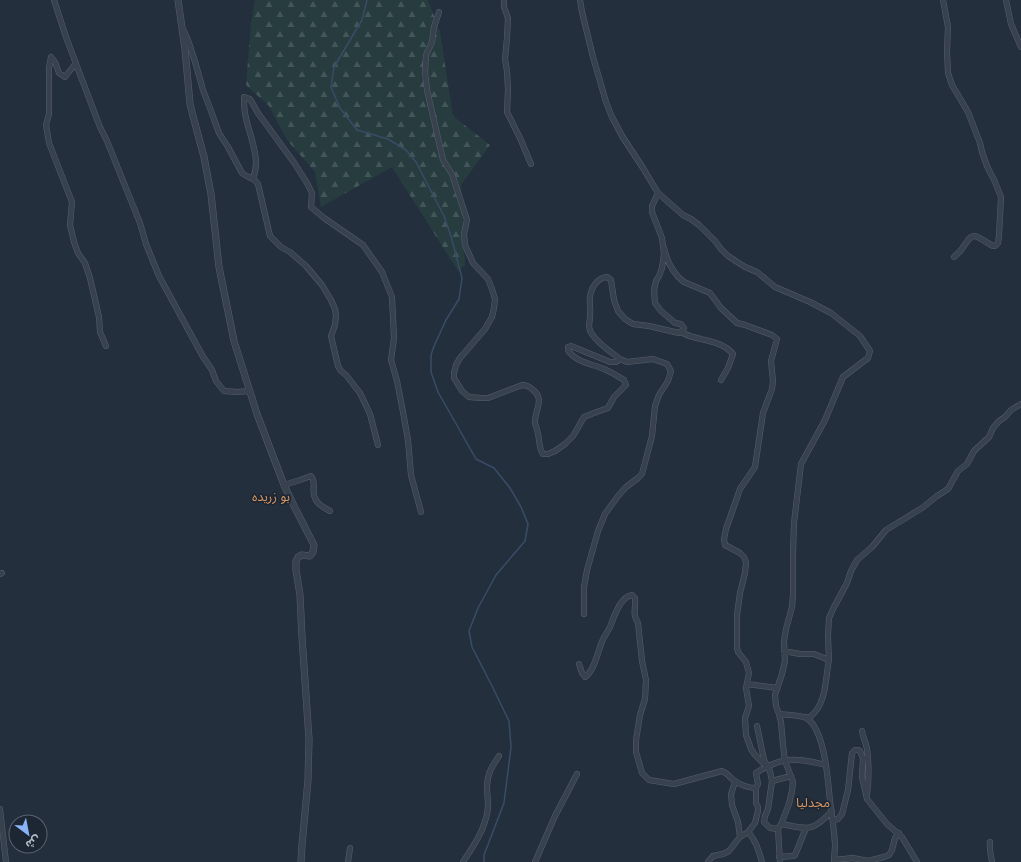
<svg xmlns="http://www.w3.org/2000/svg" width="1021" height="862" viewBox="0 0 1021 862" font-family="'Open Sans','Noto Sans Arabic',sans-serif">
  <defs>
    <pattern id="forest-firs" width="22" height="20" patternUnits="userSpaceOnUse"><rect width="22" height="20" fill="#263c3f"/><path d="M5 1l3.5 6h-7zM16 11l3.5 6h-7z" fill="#435659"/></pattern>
  </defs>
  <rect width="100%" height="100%" fill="#242f3e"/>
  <path fill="url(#forest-firs)" d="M255,0H428L440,32L453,116L490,145L461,185L465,265L458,271L392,167L321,207L315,172L287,140L269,106L246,85L251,23Z"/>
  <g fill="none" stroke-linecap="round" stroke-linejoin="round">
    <path stroke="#394c67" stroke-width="1.5" d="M367,0L362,20L334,67L331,87L340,108L357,130L388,139L406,150L416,162L444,216L451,236L462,278L459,299L446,320L434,346L431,355V372L438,392L476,459L494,468L510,488L521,507L528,524L525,541L496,575L478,608L469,631L472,647L493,688L509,721L511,747L504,803L484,855V862"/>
    <defs>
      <path id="minor" d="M54,0L66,37L81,77L100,127L107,141L140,223L146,244L159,276L202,355L212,370L216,381L224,391L237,392L249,391
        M504,0V7L508,18L507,38L505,59L507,71L508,90L507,112L520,138L531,164
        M580,0L582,12L593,57L606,102L612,117L622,136L643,168L658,193L683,215L691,219L699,225L715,241L721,249L728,256L745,267L757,272L775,287L810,302L831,313L860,336L870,351L868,358L843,377L825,420L801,464L794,523L793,553V595L792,607L786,629L784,641L785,661L782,674L775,695L776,706L779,714C786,715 801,715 806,718C825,728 828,782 830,801C832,815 834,829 835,844C835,850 834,856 834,862
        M943,0L948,27L947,51L948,73L952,85L968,112L980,143L982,152L987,166L995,182L1001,197L999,236L998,243L995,246H993C989,244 979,237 975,236C968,236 965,246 961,250C959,253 956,255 954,257
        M1006,0L1011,24L1021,47
        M439,12L434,27L432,42L426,55L425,72L427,90L443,160L452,174L467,220L464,234L465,245L473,263L488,279L492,289L495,299L494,308L492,317L489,322L485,329L460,358L456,365L454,373V378L462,391L469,397L481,398H488L522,385C527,385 530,387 533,390C545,399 535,410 535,421C534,424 537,427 537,430C540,438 538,447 543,454H548L555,451L565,444L573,436L584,417L594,413L608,408L614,397L626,385L624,380C618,376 611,372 604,369C592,364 575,362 568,350V347L571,346L610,362H616L620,359L627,362L653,359L667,364L671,371L668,381L659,395L655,406L652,436L642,474L638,478L626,487L618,496L605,514L598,531L587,570L584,587V614
        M184,31L188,40L196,65L203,90L211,111L219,133L228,147L242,173C247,178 254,177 258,184L270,236L281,247L290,252L306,266L322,285L331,300L335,309L336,316L335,325L331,336L338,366L341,371L346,375L360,393L370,414L378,445
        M76,63L65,77L59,73L55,62L51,57L49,68V114L46,125L49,143L72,202L70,225L74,242L78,253L85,263L90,278L99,317L100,332L106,346
        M253,178C262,159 248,133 245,113C244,108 244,102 244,97L250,99L258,113L295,164L307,183L312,193L311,207L324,218L363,245L382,272L392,297L394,338L391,360L397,381L403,412L408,440L411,475L421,512
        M664,248C667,261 673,274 684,282L710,293L721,308L737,323L745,325L772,335L777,339L771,361L773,381L772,389L763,413L755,467L740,489L726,529L724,539L725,545L740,553L744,557L746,562L745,573L740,593L737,615V648L738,652L746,662L749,673L746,688L749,706L745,718L746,735L751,749L755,755L766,766
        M681,332C685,334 689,336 693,337C707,341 723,342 733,354L728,368L721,380
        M620,359C611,352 598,344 592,334C587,327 590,323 590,316C591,309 589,303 590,297C591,288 597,278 607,277L611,280L614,300L618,311L625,319L633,324L649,326L679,333L681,332L684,328L681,324L675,323L661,311L655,303L654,290L656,281L659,276L662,268L664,254L662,238L652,212V206L658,193
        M284,485L300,480L311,476C317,483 311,491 315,498C317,504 324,508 330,511
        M0,574L2,573
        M784,651L800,654H814L829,660C825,680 827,703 810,717H805
        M829,660L828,636L829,618L833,609L847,583L851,571L857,560L872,547L886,530L922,508L937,496L948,489L958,471L967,464L974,451L989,437L993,428L999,421L1005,417L1011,410L1021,404
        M579,664L582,673L585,677C593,673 598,653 601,644C603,638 607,633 610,627C614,617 620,597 632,595L635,598C636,608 632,614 638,623L642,661L646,680L645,699L640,715L636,740V752L642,773L649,780L674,784L722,771C728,773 730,778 735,781C740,785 749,788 756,788
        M747,684L777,688
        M779,714L781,722L783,745L785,761L793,782L792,791L789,804L781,824L778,829L780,862
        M757,726L764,760L770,771L772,781L768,809L765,816L764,822L770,828L778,829
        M862,731C863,737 866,743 867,749C869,764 869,779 867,794
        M772,781L791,776
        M735,782L731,794L732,805L738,822L740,837
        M0,809L6,862
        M833,820L838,819L842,814L848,790L852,753L855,750H858L860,751L863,758L862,777L867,799L887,824L902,837L917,862
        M781,824C789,825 804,830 811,827C819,825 826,817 832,811
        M748,832C756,840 759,852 762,862
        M990,842C989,849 991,855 992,862
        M779,857L793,856L795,855L806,828
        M834,860L853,858L868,861L884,857L889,855L892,850L895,838L899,833
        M348,862L350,848
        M463,862C472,848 482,834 486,818C490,807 487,798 487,787C487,774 492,766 499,756
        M535,862L555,816L577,774
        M708,862L713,856L723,854L729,851L740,837L748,832L755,823L758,811V807L756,803V788L758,784L756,773C766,766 784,758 797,760C807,760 816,763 826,765"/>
      <path id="tertiary" d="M178,0L185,49L190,104L193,116L204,157L211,194L219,267L234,341L257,414L284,485L295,508L314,545L313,552L310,556L302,555L298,557L296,561V570L300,595L302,637L309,739L308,780L302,845L301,862"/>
    </defs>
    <use href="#minor" stroke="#565f6c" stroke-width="6"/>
    <use href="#tertiary" stroke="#565f6c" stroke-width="7"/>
    <use href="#minor" stroke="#38414e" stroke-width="5"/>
    <use href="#tertiary" stroke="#38414e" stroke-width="6"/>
  </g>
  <g text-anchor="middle" stroke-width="3.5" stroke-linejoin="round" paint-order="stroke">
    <g font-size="13" fill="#d59563" stroke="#1d2633">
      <text x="271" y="501">بو زريده</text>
      <text x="813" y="807">مجدليا</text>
    </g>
  </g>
  <g transform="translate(28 834) rotate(148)"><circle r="19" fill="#1d2633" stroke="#59626f"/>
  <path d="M0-3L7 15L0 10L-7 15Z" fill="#8ab4f8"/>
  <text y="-6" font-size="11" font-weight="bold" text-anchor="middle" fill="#b4bcc9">ش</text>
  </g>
</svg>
